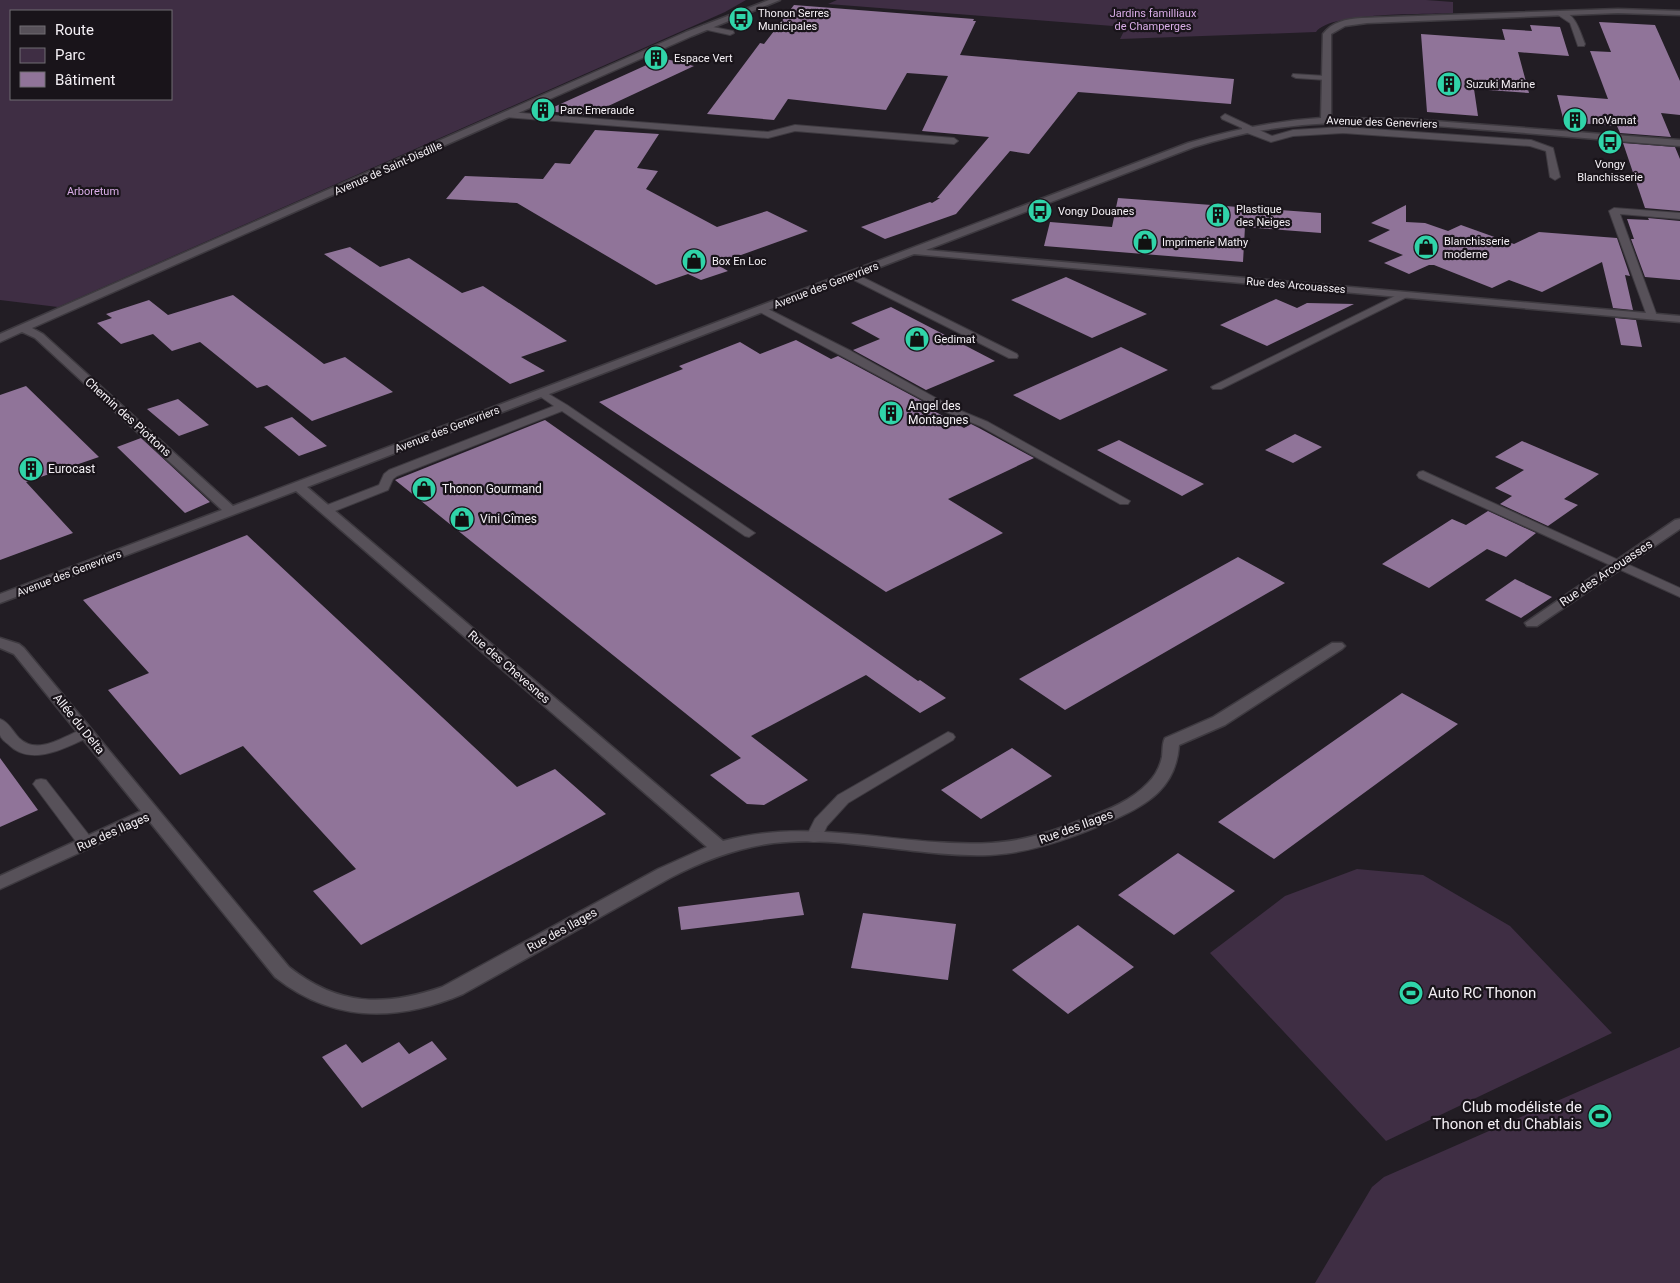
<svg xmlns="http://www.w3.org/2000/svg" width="1680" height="1283" viewBox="0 0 1680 1283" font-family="Roboto,sans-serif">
  <rect width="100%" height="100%" fill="#221d24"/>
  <path fill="#3f2e44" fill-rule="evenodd" d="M0,0H746L725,12L58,307L0,300ZM11,11H171V99H11Z
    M837,0H1426L1453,2V13C1426,15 1332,11 1316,32L1120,39L1126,27L828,4Z
    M1357,869L1423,875L1510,926L1612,1033L1386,1141L1210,953L1285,896Z
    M1680,1047V1283H1315L1372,1187L1384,1177Z"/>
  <path fill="#907499" d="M794,5L974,19L973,21H976L960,55L1234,79L1231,104L1078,92L1029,154L1010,151L956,214L885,239L861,227L930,202L932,203L940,198H937L989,137L922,131L948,76L907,73L886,110L788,99L774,120L707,114L760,43L764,44Z
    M1599,22L1655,25L1680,81V115L1661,113L1671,137L1620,133L1617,126L1564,122L1557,95L1608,99L1590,51L1611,52Z
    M1530,25L1560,27L1569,56L1518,52L1529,93L1474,89L1478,116L1427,112L1421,34L1505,40L1502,29L1532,31Z
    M662,58L694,66L589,115L545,111Z
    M595,130L659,134L637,168L658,171L646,189L717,227L767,211L808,231L716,264L728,271L701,280L688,274L656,285L517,203L446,199L465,176L543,179L555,163L570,164Z
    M1623,143L1675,147L1680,159V211L1645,208Z
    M1118,198L1321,213V233L1245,227L1243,262L1044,246L1050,222L1112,227Z
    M1406,205V222L1425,223L1448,231L1461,225L1514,244L1539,232L1617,238L1630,276L1625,275L1633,310L1613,308L1602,262L1542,292L1509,280L1492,288L1434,265H1429L1409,274L1384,263L1403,255L1368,241L1390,230L1371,223Z
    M1648,218L1680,221V280L1645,277L1631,239H1634L1627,219L1649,220Z
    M350,247L380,267L409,258L462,293L483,286L567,341L521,357L545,371L510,384L324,254Z
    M1066,277L1147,314L1092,338L1011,300Z
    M233,295L324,364L345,357L393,392L312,421L267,385L257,388L200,342L172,351L153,334L121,344L97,323L112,318L106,314L149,300L168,315Z
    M1276,299L1297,308L1307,303L1354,304L1267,346L1220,325Z
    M891,307L995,361L926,390L853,350L880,339L851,323Z
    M1615,318L1636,320L1642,347L1621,345Z
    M796,340L831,359L838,356L922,401L920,403L964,428L971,424L979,428L1034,458L948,499L1003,533L886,592L599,402L683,369L679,366L740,342L760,354Z
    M1121,347L1168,370L1060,420L1013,395Z
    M26,386L99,457L26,482L73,533L0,560V395Z
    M178,399L209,425L179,436L147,409Z
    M292,417L306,429L327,446L299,456L264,427Z
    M545,420L918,681L920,680L946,698L920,713L866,675L751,736L808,780L764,805L747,804L710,775L741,758L395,480Z
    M1295,434L1322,447L1293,463L1265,450Z
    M141,438L168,463L210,502L185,513L117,447Z
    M1119,440L1165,464L1204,484L1182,496L1097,450Z
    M1522,441L1599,474L1564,499L1578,505L1548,526L1500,504L1512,496L1495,488L1524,470L1495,457Z
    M1488,511L1536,533L1506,557L1487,549L1429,588L1382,564L1452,519L1466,525Z
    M247,535L517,787L555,769L606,814L361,945L313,891L356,869L243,746L180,775L108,690L149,673L83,600Z
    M1238,557L1285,583L1065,710L1019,679Z
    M1515,579L1552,597L1521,618L1485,600Z
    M1402,693L1458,724L1274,859L1218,822Z
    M1012,748L1052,776L981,819L941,790Z
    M0,758L38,810L0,827Z
    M1178,853L1235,891L1174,935L1118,895Z
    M799,892L804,915L681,930L678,907Z
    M863,913L956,924L948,980L851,968Z
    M1078,925L1134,967L1068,1014L1012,970Z
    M432,1041L447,1059L362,1108L322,1057L346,1044L362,1063L399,1042L409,1054Z"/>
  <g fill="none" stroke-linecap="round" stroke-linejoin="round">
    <defs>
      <path id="lane" d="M1558,11C1575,10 1580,32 1585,44L1584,46H1578L1570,23L1558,15Z
        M703,25L733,31L734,33L730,35L703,29Z
        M1293,74L1326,76L1330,78L1326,80L1296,78L1292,76Z
        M508,112L768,132L795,125L954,138L958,141L954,144L795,131L768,138L505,117L504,115Z
        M1225,114L1272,136L1293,130L1343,127L1531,140L1553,148L1560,177L1555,180L1550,177L1546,151L1530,146L1343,133L1293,136L1271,142L1242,131V128L1222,119L1221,117Z
        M1614,208L1680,213V219L1620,214L1657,316L1656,318H1648L1647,316L1609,211Z
        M852,272L1017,354L1018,356L1017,358H1009L848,277L847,275Z
        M1403,292L1407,293L1408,295L1407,297L1221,389H1213L1211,387Z
        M762,306L851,351L954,408L988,422L1130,501L1128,504H1120L980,426L946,412L758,311L757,309L758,307Z
        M542,390L567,405L755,533L749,537L745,536L562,411L397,476L393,479L388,490L330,513L326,514L320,510L322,507L379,485L384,474L389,470L554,406L538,395L536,393Z
        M1423,471L1680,588V597L1419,478L1417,475L1419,472Z
        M0,719C9,722 13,732 19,738C39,757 66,734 86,728L91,730L93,733L91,736C67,747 31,768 8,744C5,742 1,738 0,735C0,731 0,724 0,719Z
        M948,732L953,734L955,737L953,740L848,803L827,826L820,841L814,842L808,841L806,837L815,819L838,795Z
        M41,779L46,780L92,839L94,843L92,847L86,848L80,847L36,788L33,784L36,780Z"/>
      <path id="street" d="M769,0H780L692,36L32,328L43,334L233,506L1188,143C1232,130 1275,121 1321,118L1323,34C1332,22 1346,19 1361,18L1618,9L1680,11V15L1618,13L1367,23L1345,26L1331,34V118L1408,119L1680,140V146C1616,141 1552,135 1487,130C1413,124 1338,117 1264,130C1240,134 1217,140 1194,147L926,250L1680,316V322L914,254L307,487L723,841C813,816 901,848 991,843C1024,841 1056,831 1086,818C1108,810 1132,800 1148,783C1155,776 1160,767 1162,757C1163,750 1162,744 1165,738L1213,717L1332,643H1342L1345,646L1342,649L1225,725L1179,745C1176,787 1149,804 1113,820C1075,837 1032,853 990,855C918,858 846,835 774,843C736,848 703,861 670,878L463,994C397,1022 333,1023 275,977L149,821L0,889V876L141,811L14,654L0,648V638L19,644L24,648L289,967C338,1006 384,1007 442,987L658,869L707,847L296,491L0,603V594L222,510L35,338L22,332L0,342V334L686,32Z
        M1680,519V529L1537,626H1527L1525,623L1675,520Z"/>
    </defs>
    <use href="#lane" stroke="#3e3a40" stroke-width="2"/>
    <use href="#street" stroke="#3e3a40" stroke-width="3"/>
    <use href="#lane" fill="#575159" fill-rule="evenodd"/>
    <use href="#street" fill="#575159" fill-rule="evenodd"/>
  </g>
  <defs>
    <symbol id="bus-disc" viewBox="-11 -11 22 22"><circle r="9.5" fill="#30d4a9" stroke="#19141a"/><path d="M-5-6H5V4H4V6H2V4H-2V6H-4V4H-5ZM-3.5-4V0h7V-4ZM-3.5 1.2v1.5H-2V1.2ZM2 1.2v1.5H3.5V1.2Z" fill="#111"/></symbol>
    <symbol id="building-disc" viewBox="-11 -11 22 22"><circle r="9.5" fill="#30d4a9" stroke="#19141a"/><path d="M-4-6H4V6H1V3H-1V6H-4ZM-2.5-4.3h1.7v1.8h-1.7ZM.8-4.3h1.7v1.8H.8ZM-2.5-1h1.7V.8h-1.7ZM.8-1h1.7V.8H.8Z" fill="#111"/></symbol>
    <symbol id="shop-disc" viewBox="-11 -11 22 22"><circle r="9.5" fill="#30d4a9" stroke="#19141a"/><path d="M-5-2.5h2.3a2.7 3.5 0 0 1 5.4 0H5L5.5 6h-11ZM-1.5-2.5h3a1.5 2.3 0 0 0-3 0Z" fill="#111"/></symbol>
    <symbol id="stadium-disc" viewBox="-11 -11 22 22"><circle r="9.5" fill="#30d4a9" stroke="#19141a"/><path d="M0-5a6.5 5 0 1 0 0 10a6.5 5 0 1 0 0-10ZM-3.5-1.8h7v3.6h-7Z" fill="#111"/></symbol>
  </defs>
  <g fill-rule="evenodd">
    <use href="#bus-disc" x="727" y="5" width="28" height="28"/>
    <use href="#building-disc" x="642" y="44" width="28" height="28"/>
    <use href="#building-disc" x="1435" y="70" width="28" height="28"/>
    <use href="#building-disc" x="529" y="96" width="28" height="28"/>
    <use href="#building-disc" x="1561" y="106" width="28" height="28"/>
    <use href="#bus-disc" x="1596" y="128" width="28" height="28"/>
    <use href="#bus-disc" x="1026" y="197" width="28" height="28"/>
    <use href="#building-disc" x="1204" y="201" width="28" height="28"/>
    <use href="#shop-disc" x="1131" y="228" width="28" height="28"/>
    <use href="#shop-disc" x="1412" y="233" width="28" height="28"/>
    <use href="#shop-disc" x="680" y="247" width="28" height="28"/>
    <use href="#shop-disc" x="903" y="325" width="28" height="28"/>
    <use href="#building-disc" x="877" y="399" width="28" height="28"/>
    <use href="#building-disc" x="17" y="455" width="28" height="28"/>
    <use href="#shop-disc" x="410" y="475" width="28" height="28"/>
    <use href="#shop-disc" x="448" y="505" width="28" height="28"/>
    <use href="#stadium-disc" x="1397" y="979" width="28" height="28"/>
    <use href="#stadium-disc" x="1586" y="1102" width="28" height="28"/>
  </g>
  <g text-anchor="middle" stroke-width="4.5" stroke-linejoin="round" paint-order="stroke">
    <g font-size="11" fill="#f4f0f5" stroke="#19141a" text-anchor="start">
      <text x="758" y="17">Thonon Serres<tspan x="758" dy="13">Municipales</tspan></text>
      <text x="674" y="62">Espace Vert</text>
      <text x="1466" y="88">Suzuki Marine</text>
      <text x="560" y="114">Parc Emeraude</text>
      <text x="1592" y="124">noVamat</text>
      <text x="1610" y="168" text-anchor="middle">Vongy<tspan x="1610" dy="13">Blanchisserie</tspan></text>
      <text x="1236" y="213">Plastique<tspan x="1236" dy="13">des Neiges</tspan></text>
      <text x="1058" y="215">Vongy Douanes</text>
      <text x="1444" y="245">Blanchisserie<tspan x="1444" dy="13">moderne</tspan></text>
      <text x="1162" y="246">Imprimerie Mathy</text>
      <text x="712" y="265">Box En Loc</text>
      <text x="934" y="343">Gedimat</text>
    </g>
    <g font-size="11" fill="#d9ade7" stroke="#19141a">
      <text x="1153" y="17">Jardins familliaux<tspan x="1153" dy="13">de Champerges</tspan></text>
      <text x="93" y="195">Arboretum</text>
    </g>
    <g font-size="11" fill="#f4f0f5" stroke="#19141a">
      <text transform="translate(1382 122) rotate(2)" y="4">Avenue des Genevriers</text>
      <text transform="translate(388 168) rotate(-24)" y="4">Avenue de Saint-Disdille</text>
      <text transform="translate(826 285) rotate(-21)" y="4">Avenue des Genevriers</text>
      <text transform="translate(1296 285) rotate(5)" y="4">Rue des Arcouasses</text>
      <text transform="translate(447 429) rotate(-21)" y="4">Avenue des Genevriers</text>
      <text transform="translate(69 573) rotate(-21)" y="4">Avenue des Genevriers</text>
    </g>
    <g font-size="12" fill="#f4f0f5" stroke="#19141a" text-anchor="start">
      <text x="908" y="410">Angel des<tspan x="908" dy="14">Montagnes</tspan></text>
      <text x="48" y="473">Eurocast</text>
      <text x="442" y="493">Thonon Gourmand</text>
      <text x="480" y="523">Vini Cîmes</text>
    </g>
    <g font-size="12" fill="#f4f0f5" stroke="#19141a">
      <text transform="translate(128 417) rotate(42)" y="4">Chemin des Piottons</text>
      <text transform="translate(1606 573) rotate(-34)" y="4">Rue des Arcouasses</text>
      <text transform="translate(509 667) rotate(41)" y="4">Rue des Chevesnes</text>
      <text transform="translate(79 724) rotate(51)" y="4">Allée du Delta</text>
      <text transform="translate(1076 827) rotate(-20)" y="4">Rue des Ilages</text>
      <text transform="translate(113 832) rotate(-24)" y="4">Rue des Ilages</text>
      <text transform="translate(562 930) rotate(-29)" y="4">Rue des Ilages</text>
    </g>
    <g font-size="15" fill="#f4f0f5" stroke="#19141a" text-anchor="start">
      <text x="1428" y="998">Auto RC Thonon</text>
      <text x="1582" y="1112" text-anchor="end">Club modéliste de<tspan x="1582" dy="17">Thonon et du Chablais</tspan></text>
    </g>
  </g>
  <rect x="10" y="10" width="162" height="90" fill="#19141a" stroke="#716c72"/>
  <rect x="20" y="26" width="25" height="8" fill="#575159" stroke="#716c72"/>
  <text x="55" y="35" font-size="15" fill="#f4f0f5">Route</text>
  <rect x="20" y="48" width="25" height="15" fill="#3f2e44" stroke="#716c72"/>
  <text x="55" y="60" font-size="15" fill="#f4f0f5">Parc</text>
  <rect x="20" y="72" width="25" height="15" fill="#907499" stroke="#716c72"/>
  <text x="55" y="85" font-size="15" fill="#f4f0f5">Bâtiment</text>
</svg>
